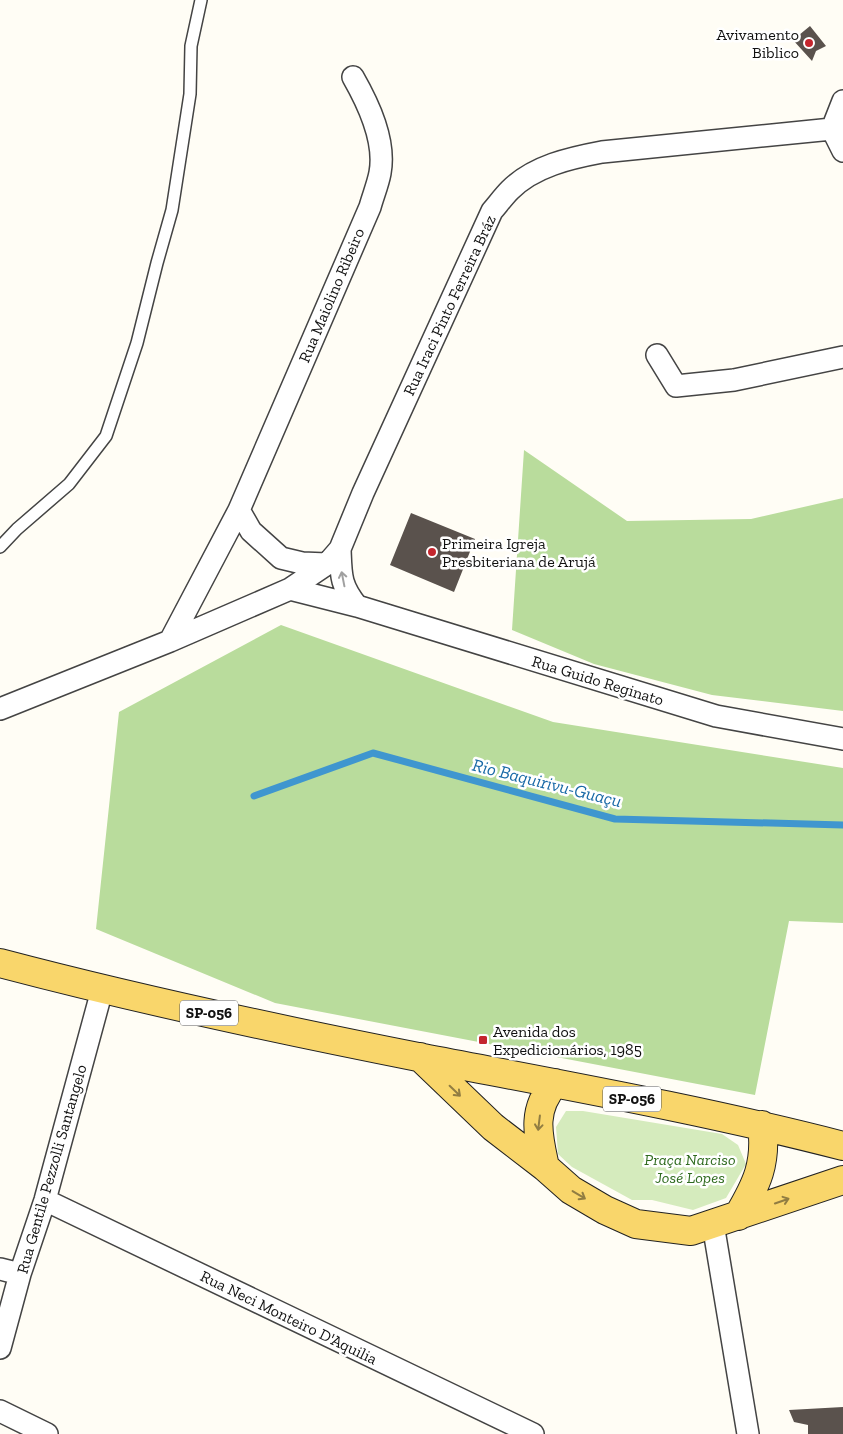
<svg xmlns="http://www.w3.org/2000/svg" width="843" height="1434" viewBox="0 0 843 1434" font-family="'Zilla Slab',serif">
  <rect width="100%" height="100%" fill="#fffdf5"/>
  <path fill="#d5ebbd" d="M566,1111H583L722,1134L738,1145L746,1164L726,1198L693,1210L652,1200H632L572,1167L558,1154L556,1127Z"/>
  <path fill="#b9dc9c" d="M524,450L627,521L751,519L843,498V711L712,695L594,664L512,630Z
    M281,625L553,722L843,768V923L789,921L755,1095L275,1003L96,929L119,712Z"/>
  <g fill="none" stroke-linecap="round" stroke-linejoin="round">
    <path stroke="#3f96cf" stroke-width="7" d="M254,796L373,753L615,819L843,825"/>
  </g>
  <path fill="#5a524d" d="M810,26L826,46L816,51L812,61L793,40Z
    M411,513L475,539L454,592L390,565Z
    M843,1407V1434H808V1425L794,1422L789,1410Z"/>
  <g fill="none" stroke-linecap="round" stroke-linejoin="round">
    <defs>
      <path id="lane" d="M0,547L17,529L69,484L106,436L137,343L157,263L172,210L190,94L191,46L201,0"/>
      <path id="street" d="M832,129L843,101
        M832,129L843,151
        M657,355L676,386L734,380L843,357
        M239,510L251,531L281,558L302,563L327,564
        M290,589L357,606C340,585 341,575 340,549
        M357,606L716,716L843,739
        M170,641L239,510L370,207C373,196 378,184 380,173C386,141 369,105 353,77
        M0,709L170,641L290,589L327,564L340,549L363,493L492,211C498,204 504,196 510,190C534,166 570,158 602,152L832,129
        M45,1200L533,1434
        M713,1224L748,1434
        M0,1269L20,1274
        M0,1348L20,1274L45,1200L102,990
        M0,1411L47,1434"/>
      <path id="primary" d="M0,963C140,1000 281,1030 423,1058C563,1085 704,1110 843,1146
        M420,1057L493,1127L545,1167L571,1190L605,1210L636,1224L691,1231L843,1180
        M545,1167C538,1135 531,1110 555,1083
        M738,1216C757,1184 767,1163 762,1125"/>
    </defs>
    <use href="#lane" stroke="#444" stroke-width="14"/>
    <use href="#street" stroke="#444" stroke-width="24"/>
    <use href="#primary" stroke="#222" stroke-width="30"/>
    <use href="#lane" stroke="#fff" stroke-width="11"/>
    <use href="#street" stroke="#fff" stroke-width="21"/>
    <use href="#primary" stroke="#f9d66b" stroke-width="28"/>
  </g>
  <defs><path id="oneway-shaft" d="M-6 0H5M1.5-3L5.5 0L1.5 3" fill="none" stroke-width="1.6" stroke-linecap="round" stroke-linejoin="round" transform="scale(1.25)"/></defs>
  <use stroke="#a0a0a0" href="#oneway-shaft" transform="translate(343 579) rotate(-101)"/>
  <g stroke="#917d42">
    <use href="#oneway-shaft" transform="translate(455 1091) rotate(44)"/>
    <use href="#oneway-shaft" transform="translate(539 1123) rotate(97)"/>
    <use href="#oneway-shaft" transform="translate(579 1195) rotate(31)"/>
    <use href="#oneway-shaft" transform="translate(782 1201) rotate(-19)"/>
  </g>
  <g fill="#c4262e" stroke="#fff" stroke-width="2">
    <circle cx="809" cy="43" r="5"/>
    <circle cx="432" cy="552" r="5"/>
    <rect x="478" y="1035" width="10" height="10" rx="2.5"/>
  </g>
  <g text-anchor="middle" stroke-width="5" stroke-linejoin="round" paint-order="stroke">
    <g fill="#fff" stroke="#585858" stroke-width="1">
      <rect x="180" y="1000.5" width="58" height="25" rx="4"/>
      <rect x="603" y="1086.5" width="58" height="25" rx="4"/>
    </g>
    <g font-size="15" font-weight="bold" fill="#111">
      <text x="209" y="1018">SP-056</text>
      <text x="632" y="1104">SP-056</text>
    </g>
    <g font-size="16" fill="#111" stroke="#fff" text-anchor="start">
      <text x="799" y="40" text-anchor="end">Avivamento<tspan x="799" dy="18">Biblico</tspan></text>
      <text x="442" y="549">Primeira Igreja<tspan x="442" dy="18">Presbiteriana de Arujá</tspan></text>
      <text x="493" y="1037">Avenida dos<tspan x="493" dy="18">Expedicionários, 1985</tspan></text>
    </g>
    <g font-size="16" fill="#111" stroke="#fff">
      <text transform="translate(331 295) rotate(-67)" y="6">Rua Maiolino Ribeiro</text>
      <text transform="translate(449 305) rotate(-65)" y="6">Rua Iraci Pinto Ferreira Bráz</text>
      <text transform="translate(598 680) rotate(17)" y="6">Rua Guido Reginato</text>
      <text transform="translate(51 1169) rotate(-74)" y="6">Rua Gentile Pezzolli Santangelo</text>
      <text transform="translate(289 1317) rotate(26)" y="6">Rua Neci Monteiro D'Aquilia</text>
    </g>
    <g font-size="16" font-style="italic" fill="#2f6b1f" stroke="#fff">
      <text x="690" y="1165">Praça Narciso<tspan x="690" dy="18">José Lopes</tspan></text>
    </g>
    <g font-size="18" font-style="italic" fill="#1768a6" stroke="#fff">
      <text transform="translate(547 783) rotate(14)" y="6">Rio Baquirivu-Guaçu</text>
    </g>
  </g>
</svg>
